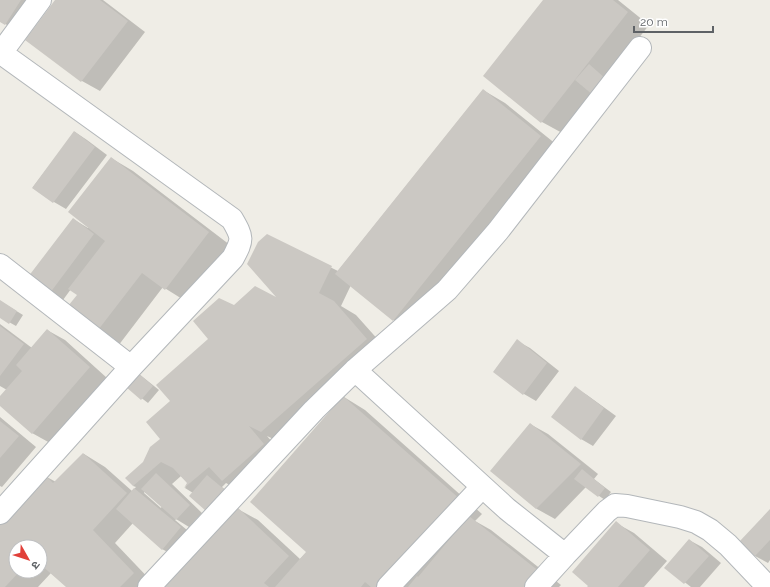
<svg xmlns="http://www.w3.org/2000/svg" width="770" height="587" viewBox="0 0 770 587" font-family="Raleway,'Noto Sans Devanagari',sans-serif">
  <rect width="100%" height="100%" fill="#efede6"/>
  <path fill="#0003" fill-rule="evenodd" d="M0,0H45L23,34L0,21Z
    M56,0H103L145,32L100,91L82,81L26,40Z
    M544,0H618L649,25L564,134L542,122Z
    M483,90L505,103L562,149L416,332L394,320L351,285L341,306L356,315L389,352L284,444L267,436L285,457L244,493L226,483L222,487L230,494L193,493L185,488L188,483L181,476L172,484L202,513L189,527L176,519L175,520L193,535L175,556L162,549L133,523L115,543L156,586L154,587H67L51,573L38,587H0V522L45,476L56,482L84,454L105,467L132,491L136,487L133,486L144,463L161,439L171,401L209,339L234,306L280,300L267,236L338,271ZM144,492L150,495L162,506L161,508L144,493ZM16,547H40V571H16Z
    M75,132L87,140L107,155L66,209L54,202L33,187Z
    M111,158L133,171L230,245L187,302L163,287L118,346L96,333L78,295L71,289L63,300L50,292L73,219L88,228L89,227Z
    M0,301L23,315L16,326L0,317Z
    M0,324L32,348L47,330L65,340L107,378L50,443L32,433L0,404V397L7,390L0,386Z
    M517,341L530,348L559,371L536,401L524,394Z
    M139,374L159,390L148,403L127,387Z
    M575,388L587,395L616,416L593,446L581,439Z
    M344,397L365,410L482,514L475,521L491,530L561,585L559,587H164L236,508L258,520L300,559L307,552Z
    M0,417L36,447L2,487L0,486Z
    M530,424L548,434L598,474L594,479L611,492L605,500L586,487L555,519L537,509L492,471Z
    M770,511V560L768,563L755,556L741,542Z
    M616,523L634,533L667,561L644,587H588Z
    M689,540L702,547L721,563L700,587H691L666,568Z"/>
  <path fill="#cbc8c3" d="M0,0H21L5,25L0,22Z
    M55,0H100L128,21L81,82L25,40Z
    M543,0H613L628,12L541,123L483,76Z
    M589,64L606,79L593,95L575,80Z
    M483,89L541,136L393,321L335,274Z
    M74,131L95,147L53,203L32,188Z
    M111,157L209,232L165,290L142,273L95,334L64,311L77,295L68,289L105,241L68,212Z
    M73,218L94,234L50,293L28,277Z
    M267,234L332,266L319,293L334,301L367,339L261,432L249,426L264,444L222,481L209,467L184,488L187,483L173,468L161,462L133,486L125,478L143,462L150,447L160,439L146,422L170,401L156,385L208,339L193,321L219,298L234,305L255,286L276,297L247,264L258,242Z
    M0,300L17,311L9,324L0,318Z
    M0,326L24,344L0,376Z
    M47,329L90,367L32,434L0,406V396L22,371L16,365Z
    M517,339L547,363L523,395L493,372Z
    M138,373L153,386L141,400L126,387Z
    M575,386L604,408L581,440L551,417Z
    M343,396L461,500L380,587H371L365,582L361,587H275L306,552L250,502Z
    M0,421L19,436L0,458Z
    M530,423L581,464L536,509L490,471Z
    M83,453L127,493L93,530L134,573L120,587H66L40,564V547H16V571H20L5,587H0V521L45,475L53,483Z
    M582,469L605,488L598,497L574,479Z
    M156,473L190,505L176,520L141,489Z
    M207,475L225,490L206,511L189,496Z
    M134,488L181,527L162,550L116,509Z
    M236,506L289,556L264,583L269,587H163Z
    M770,509V540L755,556L739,542Z
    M469,516L540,572L527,587H408L417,576L418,577Z
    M616,521L650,550L618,587H587L588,586L572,572Z
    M689,539L709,556L684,584L664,568Z"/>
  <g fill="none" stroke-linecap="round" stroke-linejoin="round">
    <defs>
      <path id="street" d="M0,52L1,53L40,0
        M0,54L1,53L232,219C243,238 243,239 233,258L131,367L0,513
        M0,265L131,367
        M355,370L507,509L565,555L607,511L615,505L627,506L680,517L696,522L710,530L728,545L768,587
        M149,587L314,410L355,370L447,290L498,231L640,48
        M388,587L482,487
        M536,587L565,555"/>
    </defs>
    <use href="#street" stroke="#b3b7ba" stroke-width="24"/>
    <use href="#street" stroke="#fff" stroke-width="22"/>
  </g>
  <g transform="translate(28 559) rotate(129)"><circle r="19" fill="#ffffff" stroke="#bfc0c2"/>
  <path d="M0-3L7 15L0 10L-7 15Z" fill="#e1403a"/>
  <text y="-6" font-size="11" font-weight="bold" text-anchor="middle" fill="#5e6266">उ</text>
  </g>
  <path d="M634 26v6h79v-6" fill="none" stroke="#5e6266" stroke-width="2"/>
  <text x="640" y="26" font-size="12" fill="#5e6266" stroke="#ffffff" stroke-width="3" paint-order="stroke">20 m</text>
</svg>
